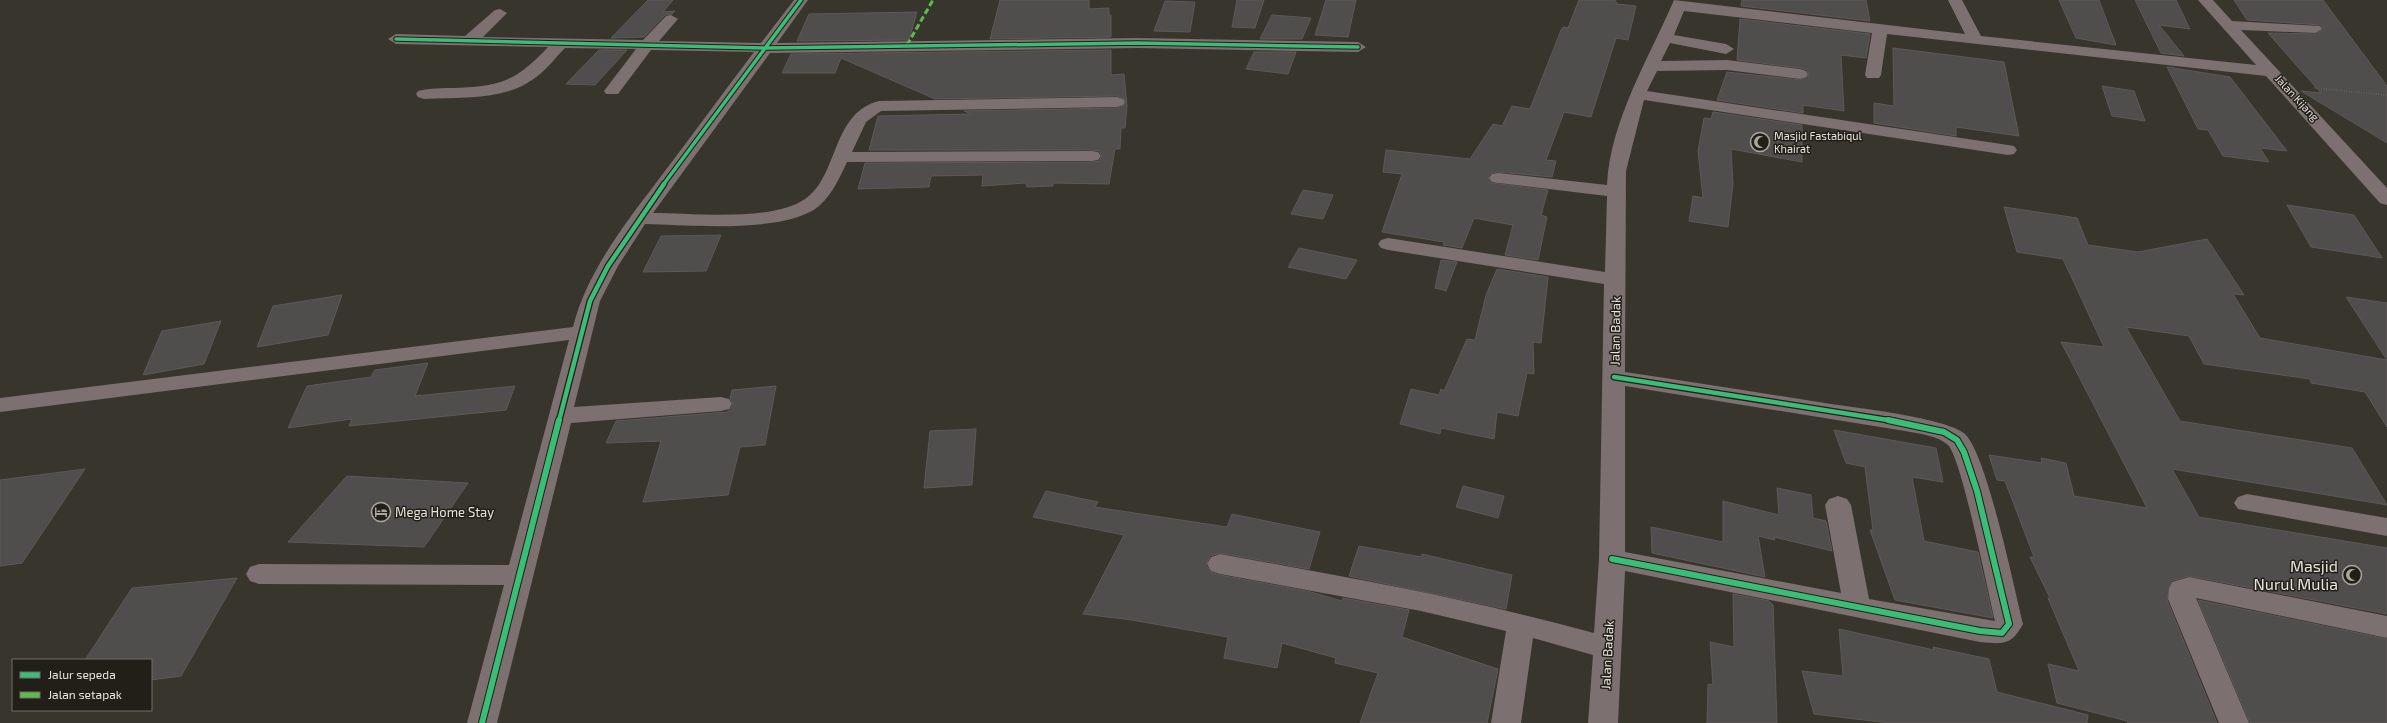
<svg xmlns="http://www.w3.org/2000/svg" width="2387" height="723" viewBox="0 0 2387 723" font-family="'Exo 2',sans-serif">
  <rect width="100%" height="100%" fill="#38352d"/>
  <path fill="#504e4c" stroke="#5c5958" d="M648,0H673L663,12L675,11L672,14L665,15L644,37L611,38Z
    M1000,0H1089V9L1109,8V15H1111V37L990,39Z
    M1237,0H1264L1255,28L1232,27Z
    M1326,0H1356L1348,37L1315,35Z
    M1579,0H1615L1617,4L1636,6L1628,40L1616,38L1591,117L1564,112L1546,160L1556,161L1552,177L1498,172L1492,173L1488,178L1492,183L1548,190L1541,215L1547,217L1538,260L1505,255L1513,225L1474,218L1462,248L1443,245L1444,242L1382,232L1402,174L1383,172L1386,150L1470,159L1493,124L1502,126L1512,106L1530,109L1561,30L1563,27L1568,28Z
    M1742,0H1866L1870,21L1741,6Z
    M2059,0H2099L2116,45L2076,38Z
    M2135,0H2176L2190,29L2159,25L2184,56L2161,53Z
    M2234,0H2323L2387,86V143L2301,91L2321,93L2268,33L2315,34L2323,29L2321,25L2247,20Z
    M1165,1L1195,2L1190,32L1154,31Z
    M917,12L909,40L797,41L809,14Z
    M1272,15L1311,18L1302,39H1260Z
    M1740,19L1870,34L1866,58L1841,55L1844,111L1803,105V113L1717,100L1727,72L1800,80L1809,75L1807,70L1800,68L1737,60Z
    M1893,48L2004,62L2019,136L1956,127V136L1874,123V103L1894,106Z
    M599,50H627L595,85L566,84Z
    M1111,50V75L1124,74L1127,106L1125,128H1121L1120,149H1115L1109,184L1053,183V186L1027,187L1026,183L982,186L983,175L931,176L929,187L858,189L865,163L1092,162L1099,161L1102,156L1099,151L1092,150H869L878,116L971,114L964,111L1117,108L1126,103L1123,98L1117,96L935,99L841,58L835,73H782L791,54Z
    M1254,52H1296L1288,74L1246,69Z
    M2167,67L2230,77L2287,151L2260,148L2269,162L2223,156L2208,130L2198,129Z
    M2102,86L2134,91L2145,121L2112,116Z
    M1713,112L1802,125V162L1731,149L1733,184L1728,227L1689,221L1693,196L1703,198L1698,151L1704,118L1711,119Z
    M1303,190L1333,195L1323,219L1291,214Z
    M2287,205L2354,215L2382,258L2311,247Z
    M2004,207L2077,218L2088,245L2138,252L2207,239L2244,295L2233,294L2260,338L2387,360V427L2365,392L2311,383L2310,379L2204,364L2189,336L2126,327L2180,421L2352,448L2387,505L2172,469L2199,517L2387,548V614L2189,576L2171,581L2167,600L2217,723H2128L2127,721L2057,703L2048,664L2079,671L2048,598H2050L2030,557H2034L2005,481L1997,480L1989,455L2042,463L2041,458L2066,463L2074,496L2147,508L2061,342L2104,347L2063,259L2017,252Z
    M721,235L706,271L643,272L661,236Z
    M1299,248L1357,260L1346,279L1288,267Z
    M1441,260L1457,262L1446,291L1435,288Z
    M1497,269L1548,277L1541,343L1533,342L1534,374L1527,373L1518,416L1497,412L1494,439L1441,428L1440,434L1400,424L1411,389L1439,395L1441,389L1444,391L1467,339L1475,340L1486,295Z
    M342,295L328,335L257,347L273,306Z
    M2346,297L2387,303V360Z
    M221,321L204,364L143,375L162,331Z
    M428,363L415,396L515,386L506,410L349,426L352,419L288,428L307,386L371,377L375,370Z
    M776,386L765,445L740,447L728,495L643,502L661,441L606,443L616,421L727,412L733,405L730,398L732,390Z
    M976,429L972,485L924,488L930,431Z
    M1834,430L1936,448L1943,482L1912,477L1924,541L1978,552L1993,618L1895,600L1870,530H1873L1865,467L1846,463Z
    M85,469L22,563L0,566V480Z
    M347,476L468,483L424,547L288,542Z
    M1463,486L1504,496L1498,518L1456,507Z
    M1777,488L1811,495L1813,518L1826,521L1832,551L1774,537L1775,540L1758,536L1765,577L1652,553L1651,527L1723,542V501L1779,515Z
    M1046,491L1098,502L1095,507L1227,527L1232,514L1320,532L1309,569L1220,553L1210,556L1206,565L1211,572L1220,575L1311,592L1342,601L1343,598L1409,610L1402,637L1498,669L1487,723H1360L1378,673L1335,663L1336,658L1282,643L1277,668L1224,658L1228,637L1132,620L1083,614L1124,535L1033,517Z
    M1359,546L1422,557V554L1512,575L1506,609L1349,576Z
    M237,578L181,676L151,680V660H85L132,588Z
    M1733,594L1769,601L1773,605L1777,723H1707L1708,684L1713,685L1710,642L1734,647Z
    M2198,600L2387,639V723H2250Z
    M1839,629L1934,650L1933,647L1989,659L1997,692L2088,715L2087,723H1889L1814,714L1802,671L1843,676Z"/>
  <g fill="none" stroke-linecap="round" stroke-linejoin="round">
    <path stroke="#746c69" stroke-width="2" stroke-dasharray="0.5 2" stroke-linecap="butt" d="M2314,88L2387,95"/>
    <path fill="#7c7070" fill-rule="evenodd" d="M794,0H808L777,43L1138,38L1358,42L1366,47L1358,52L1138,48L770,53L653,213C692,213 772,222 805,199C839,176 831,113 879,101L1117,97L1123,99L1125,102L1123,105L1117,107L881,111L866,122L852,152L1092,151L1098,152L1101,156L1098,160L1092,161L847,162C840,177 832,195 819,206C786,234 687,225 645,224L618,266L600,301L574,407L721,397L729,399L732,404L729,409L721,411L571,423L497,723H467L504,585L259,584L250,581L246,574L250,567L259,564L509,565L569,340L0,412V398L573,327C588,268 629,219 665,171C695,131 724,92 754,52L651,50L618,94H606L604,91L636,49L565,48C555,58 545,72 532,80C502,101 459,97 424,99L418,97L416,94L418,91C430,88 443,88 455,88C502,86 516,81 548,47L396,44L388,39L396,34L465,36L495,10L500,9L507,13L483,37L643,40L666,16L671,15L678,19L659,41L761,43Z
      M1674,0L1965,34L1948,0H1962L1981,36L2256,65L2198,0H2213L2232,21L2320,26L2322,29L2315,33L2241,30L2387,188V205L2380,203L2266,76L1887,34L1881,75L1879,78H1867L1865,75L1872,33L1684,11L1674,35L1726,44L1734,49L1726,54L1670,43L1661,61L1727,60L1800,69L1806,71L1808,74L1806,77L1800,79L1727,70L1657,71L1647,91L2008,145L2014,146L2017,150L2014,154L2008,155L1644,100L1626,171L1625,372C1693,382 1762,393 1831,404C1858,408 1947,418 1965,434C1987,455 2014,588 2023,624C2011,646 2003,644 1980,642L1625,571L1618,723H1588L1593,655L1533,638L1521,723H1491L1506,631L1421,611L1220,574L1211,571L1207,564L1211,557L1220,554C1346,577 1471,599 1594,633L1599,559L1604,284L1388,250L1381,248L1378,244L1381,240L1388,238L1605,272L1607,196L1498,183L1492,182L1489,178L1492,174L1498,173L1607,185C1610,121 1649,58 1674,0ZM1625,386L1905,431C1919,434 1937,435 1948,445C1962,459 1988,593 1995,621L1869,599L1851,505L1847,499L1838,496L1829,499L1825,505L1841,593L1625,552Z
      M2247,494L2387,518V536L2238,509L2234,503L2238,497Z
      M2189,577L2387,616V638L2196,598L2249,723H2219L2168,599L2169,589L2172,582Z"/>
    <path stroke="#5cbc4b" stroke-width="3" stroke-dasharray="6 3" stroke-linecap="butt" d="M907,45L933,0"/>
    <defs>
      <path id="cycleway-far2" d="M396,39L766,48L1138,43L1358,47
        M663,185L801,0"/>
      <path id="cycleway-far1" d="M1614,377L1894,421
        M559,421L590,301L608,266L664,184"/>
      <path id="cycleway" d="M1612,559L1980,631L2002,633L2009,624L1977,491L1964,452L1957,440L1944,432L1888,420
        M482,723L559,420"/>
    </defs>
    <use href="#cycleway-far2" stroke="#211f18" stroke-width="5.5"/>
    <use href="#cycleway-far1" stroke="#211f18" stroke-width="7"/>
    <use href="#cycleway" stroke="#211f18" stroke-width="8"/>
    <use href="#cycleway-far2" stroke="#3abd76" stroke-width="3.5"/>
    <use href="#cycleway-far1" stroke="#3abd76" stroke-width="4.5"/>
    <use href="#cycleway" stroke="#3abd76" stroke-width="6"/>
  </g>
  <defs>
    <symbol id="mosque-ring" viewBox="-11 -11 22 22"><circle r="9.5" fill="#211f18" stroke="#aba79f" stroke-width="1.5"/><path d="M3.5-4.9A6 6 0 1 0 3.5 4.9A5 5 0 1 1 3.5-4.9Z" fill="#aba79f"/></symbol>
    <symbol id="hotel-ring" viewBox="-11 -11 22 22"><circle r="9.5" fill="#211f18" stroke="#aba79f" stroke-width="1.5"/><path d="M-6-4.5h1.5V1H6V5H4.5V3h-9V5H-6ZM-4 0a1.8 1.8 0 1 1 3.6 0ZM.5 0V-2.5h3Q6-2.5 6 0Z" fill="#aba79f"/></symbol>
  </defs>
  <g fill-rule="evenodd">
    <use href="#mosque-ring" x="1749" y="131" width="22" height="22"/>
    <use href="#hotel-ring" x="370" y="501" width="22" height="22"/>
    <use href="#mosque-ring" x="2341" y="564" width="22" height="22"/>
  </g>
  <g text-anchor="middle" stroke-width="3" stroke-linejoin="round" paint-order="stroke">
    <g font-size="11" fill="#e9e5dd" stroke="#211f18">
      <text transform="translate(2297 98) rotate(47)" y="4">Jalan Kijang</text>
    </g>
    <g font-size="11" fill="#e9e5dd" stroke="#211f18" text-anchor="start">
      <text x="1774" y="140">Masjid Fastabiqul<tspan x="1774" dy="13">Khairat</tspan></text>
    </g>
    <g font-size="13" fill="#e9e5dd" stroke="#211f18">
      <text transform="translate(1615 331) rotate(-89)" y="5">Jalan Badak</text>
      <text transform="translate(1607 655) rotate(-87)" y="5">Jalan Badak</text>
    </g>
    <g font-size="13" fill="#e9e5dd" stroke="#211f18" text-anchor="start">
      <text x="395" y="517">Mega Home Stay</text>
    </g>
    <g font-size="16" fill="#e9e5dd" stroke="#211f18" text-anchor="end">
      <text x="2338" y="572">Masjid<tspan x="2338" dy="18">Nurul Mulia</tspan></text>
    </g>
  </g>
  <rect x="12" y="659" width="140" height="52" fill="#211f18" stroke="#716e67"/>
  <rect x="20" y="672" width="20" height="6" fill="#3abd76" stroke="#716e67"/>
  <text x="48" y="679" font-size="12" fill="#e9e5dd">Jalur sepeda</text>
  <rect x="20" y="692" width="20" height="6" fill="#5cbc4b" stroke="#716e67"/>
  <text x="48" y="699" font-size="12" fill="#e9e5dd">Jalan setapak</text>
</svg>
